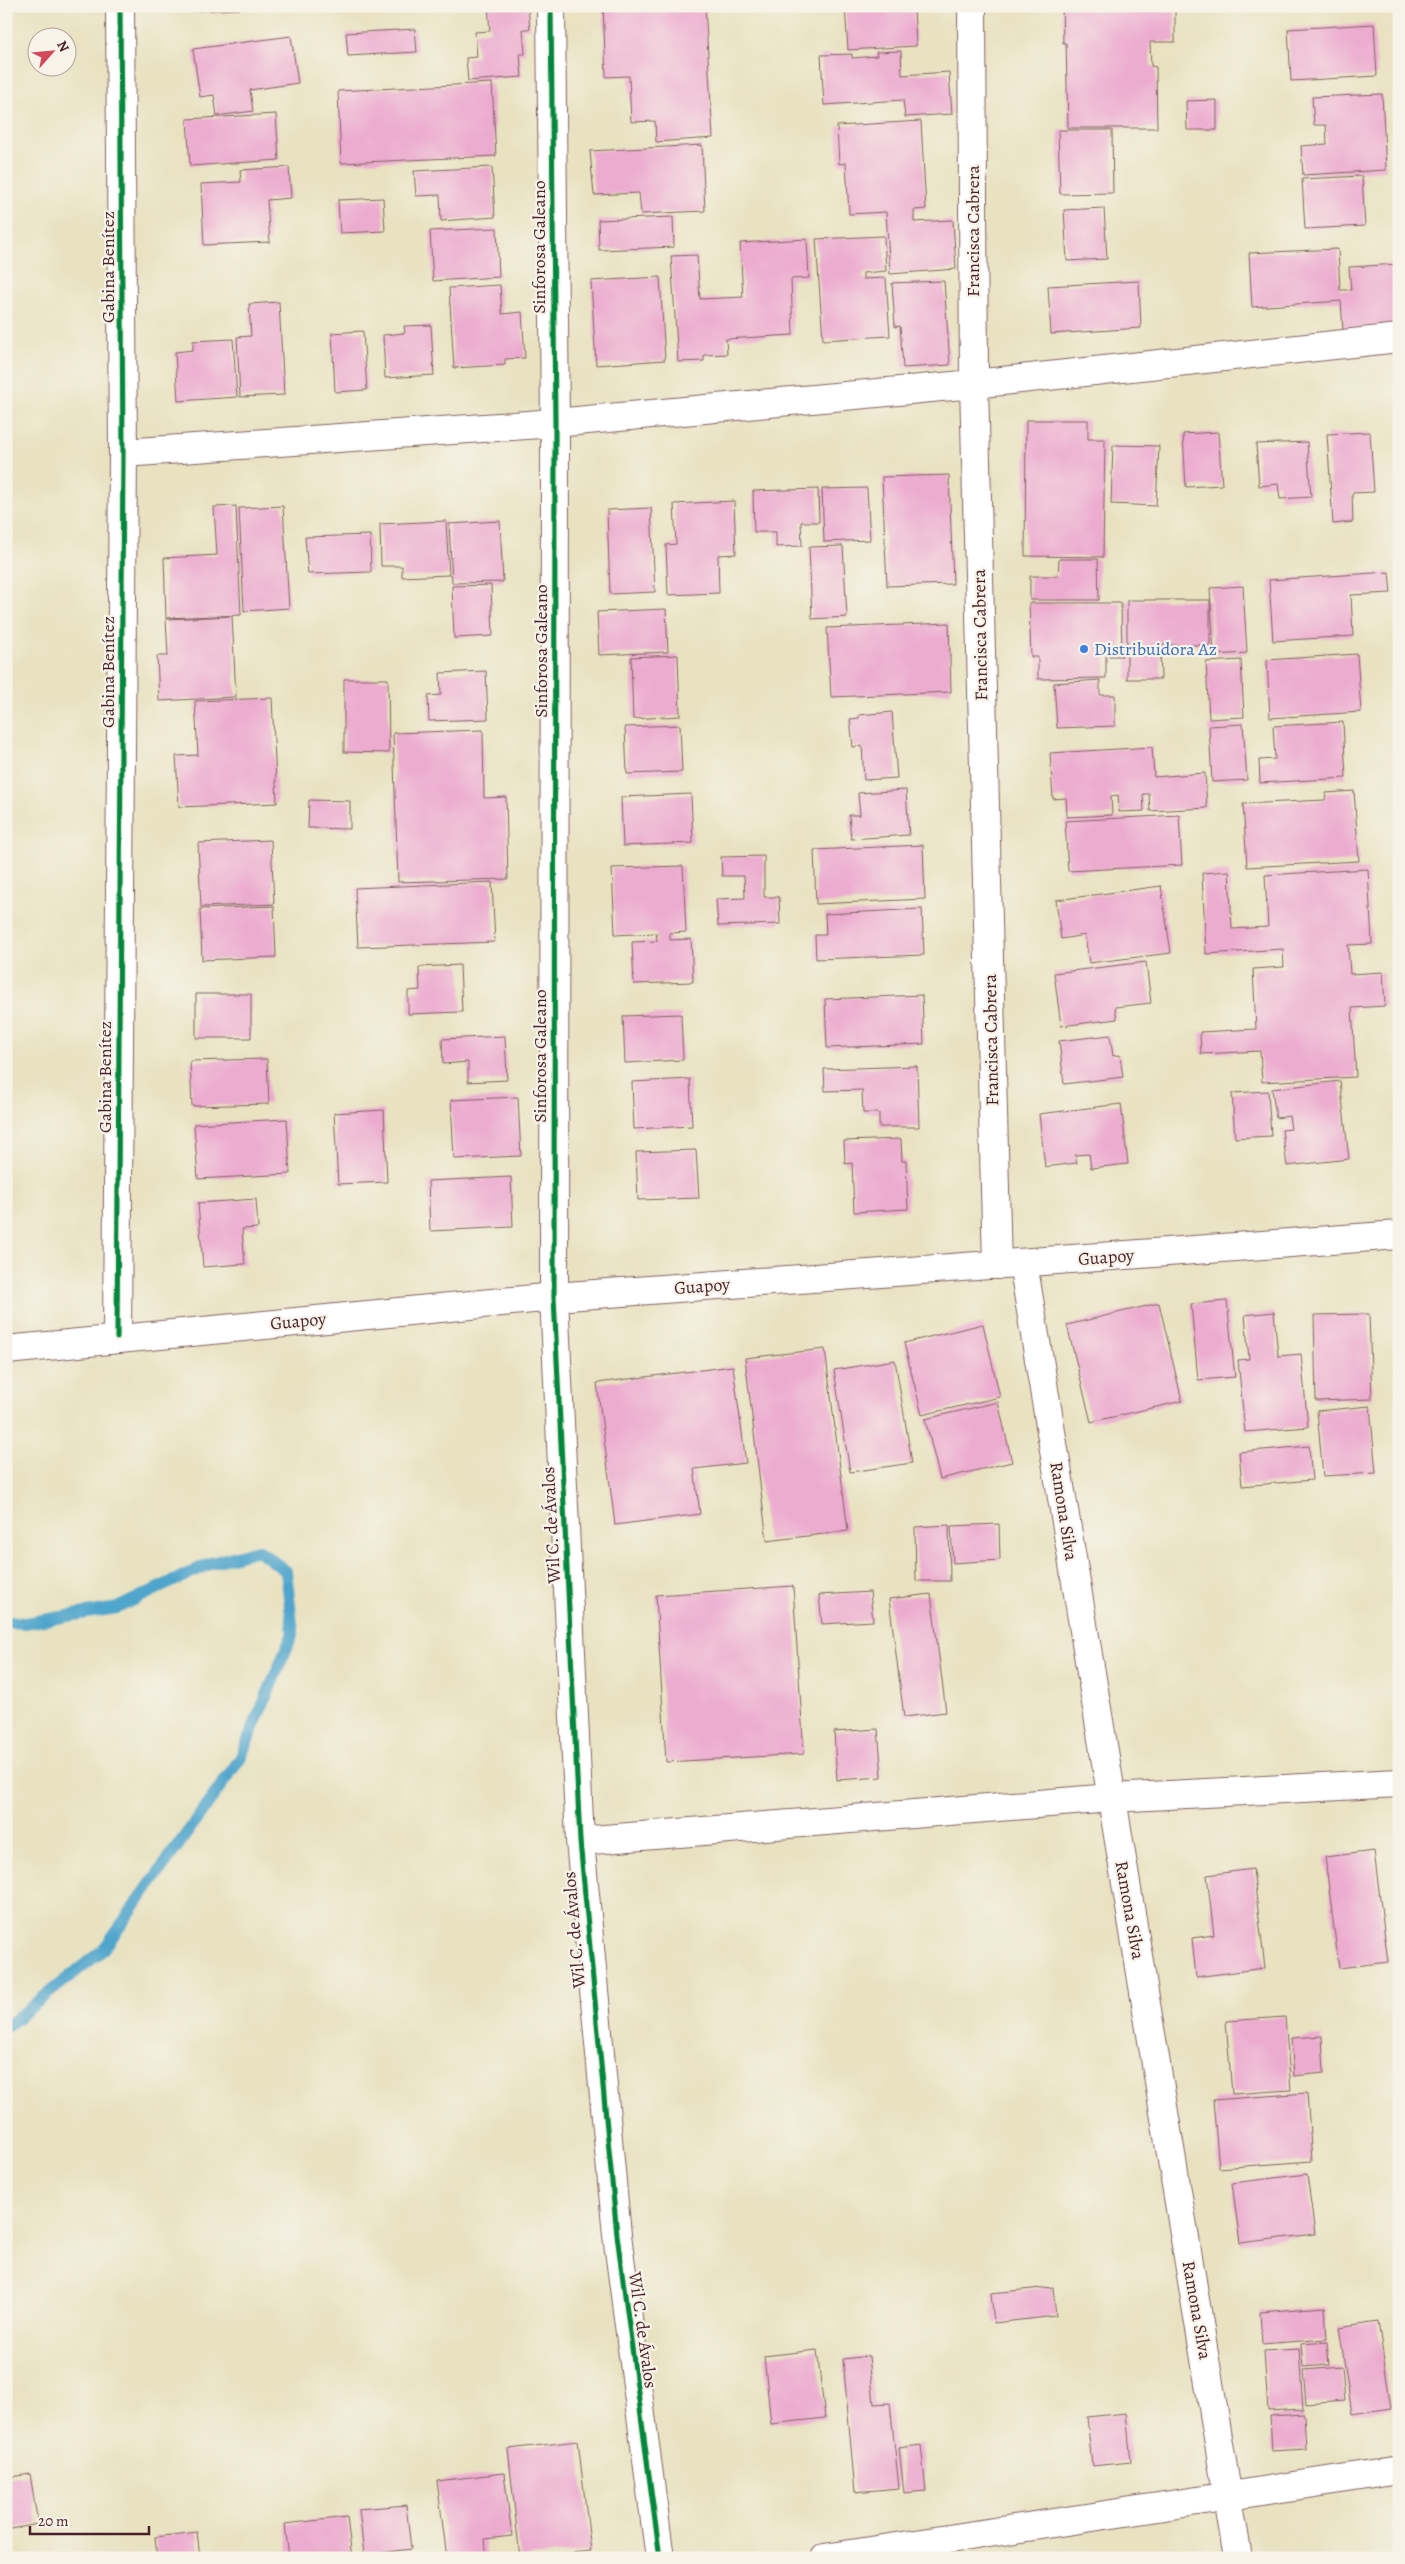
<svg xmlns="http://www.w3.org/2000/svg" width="1405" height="2564" viewBox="0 0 1405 2564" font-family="Alegreya,serif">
  <rect width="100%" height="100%" fill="#f7f3e8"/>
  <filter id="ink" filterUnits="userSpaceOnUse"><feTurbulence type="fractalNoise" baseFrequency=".02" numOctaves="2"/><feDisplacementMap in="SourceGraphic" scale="10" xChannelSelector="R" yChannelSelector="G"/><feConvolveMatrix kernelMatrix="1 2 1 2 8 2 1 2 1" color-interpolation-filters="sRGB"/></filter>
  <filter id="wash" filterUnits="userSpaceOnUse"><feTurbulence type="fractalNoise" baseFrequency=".0096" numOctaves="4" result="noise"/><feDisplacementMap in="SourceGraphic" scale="20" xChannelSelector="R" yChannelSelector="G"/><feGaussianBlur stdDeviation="1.12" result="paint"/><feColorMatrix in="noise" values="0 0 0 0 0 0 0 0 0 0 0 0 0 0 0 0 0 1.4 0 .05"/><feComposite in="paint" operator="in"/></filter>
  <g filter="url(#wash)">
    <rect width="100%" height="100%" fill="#e8e2c1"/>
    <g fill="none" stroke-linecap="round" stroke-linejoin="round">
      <path stroke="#50a5cc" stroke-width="12" d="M6,1622L25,1623L117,1608L211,1563L258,1550L286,1571L293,1633L240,1759L103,1950L6,2027"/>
    </g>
    <g id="blocks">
      <path fill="#ecaccf" d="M194,6H240V9L194,11Z
        M488,6H528L530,29H523L525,54H520L522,77L468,81L466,58L477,57L475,32L490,31Z
        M603,6H705L713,138L656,142L655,121L631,122L629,76L606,77Z
        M845,6H914L916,46L848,50Z
        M1062,6H1175V42H1150L1151,66L1156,67L1157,128H1068L1066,43H1063Z
        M1374,24L1377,76L1291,81L1288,29Z
        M415,29L417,52L348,56L346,33Z
        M291,36L298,83L250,90L253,111L217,116L214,95L200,97L193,49Z
        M901,51L902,75L949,72L952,114L905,117L903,100L824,105L821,55L852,54V58L877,56L876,52Z
        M492,83L496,156L341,163L338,91Z
        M1382,94L1386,170L1303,175L1301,146L1327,144L1326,125H1314L1312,97Z
        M1217,100V130H1187L1186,101Z
        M276,114L279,160L190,166L187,119Z
        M921,121L926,209L914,210V222L953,220L956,269L890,274L886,212L849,214L846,163L839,164L837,126Z
        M1058,130H1112L1113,193L1060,194Z
        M702,145L705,211L641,214L639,193L594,195L590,151Z
        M289,167L291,198L267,200L270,242L204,245L201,184L241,182L240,170Z
        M492,167L495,217L441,221L440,195L416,196L414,171Z
        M1362,176L1365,226L1305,229L1302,179Z
        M383,198L385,231L340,233L338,200Z
        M1104,208L1107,259L1067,261L1064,210Z
        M673,217L674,247L599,250L598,220Z
        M497,228L499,277L433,281L430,231Z
        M884,236L886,271L863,273V279L886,278L890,336L823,340L816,239Z
        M807,239L809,278L791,279L793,335L726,339L727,354L704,355V361L678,362L671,256L697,255L700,299L743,297L740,243Z
        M1338,249L1340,290H1351L1349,267L1399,264V328L1343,331L1341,301L1252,307L1249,253Z
        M660,277L665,360L596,365L591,281Z
        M944,281L950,365L903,368L900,326L895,327L892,283Z
        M1139,281L1141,328L1051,334L1048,286Z
        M500,285L502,314L522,312L525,358L505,359V365L454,368L449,288Z
        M279,302L284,395L240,397L237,337L251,336L249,304Z
        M431,325L434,375L385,378L383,335L405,333L404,326Z
        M363,331L367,390L335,392L332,333Z
        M233,339L237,397L178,401L175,352L193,350V341Z
        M1026,420H1088V439H1105L1103,557L1025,556Z
        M1218,432L1222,485L1186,487L1183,434Z
        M1370,432L1374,492L1352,493L1353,522L1333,524L1327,434Z
        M1307,442L1311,497L1280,499L1278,484L1259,486L1256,444Z
        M1113,445L1159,446L1156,506L1111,504Z
        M949,475L953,584L887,586L882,477Z
        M867,488L870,540L824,542L822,489Z
        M818,489L819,522H801L802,546L776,547V532H754L753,491Z
        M734,501L736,554L718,555L719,593L668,595L666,545L676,544L674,504Z
        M236,506L241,615L166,618L164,558L217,555L214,507Z
        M283,506L289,608L244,611L239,508Z
        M651,508L655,592L610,594L607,510Z
        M446,521L449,575L402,577V566H381L380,524Z
        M500,521L503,582L452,583L449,524Z
        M370,535L371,572L308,574L305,537Z
        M843,546L847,617L812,619L809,547Z
        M1059,559H1098L1099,600H1030V576H1058Z
        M1389,572L1391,593L1351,595L1353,636L1273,641L1269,580Z
        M491,585L493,636L454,638L452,586Z
        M1243,586L1247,653L1214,655L1210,588Z
        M1127,600H1210V645H1160L1161,679H1127Z
        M1029,603H1121L1122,656H1106V678L1038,679V657H1031Z
        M666,609L668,652L599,655L597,612Z
        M232,616L236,697L159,701L157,656H168L166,619Z
        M949,623L951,692L831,697L827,628Z
        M1357,654L1361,712L1270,718L1267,660Z
        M678,655L680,716L633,719L631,657Z
        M1241,660L1244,717L1209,719L1206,662Z
        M486,671L488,719L429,721L428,696L441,695L440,673Z
        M344,679H388L389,753L344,752Z
        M1100,680V695H1115V726L1057,728L1054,683Z
        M272,698L277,803L179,807L176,756L198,755L195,701Z
        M892,712L897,778L864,780L862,746L853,747L850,719L859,718V715Z
        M1343,722L1346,778L1260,783L1259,760L1275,759L1273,726Z
        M1243,724L1247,780L1212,782L1209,726Z
        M680,725L682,772L627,774L625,727Z
        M483,730L484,798L506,797L508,879L398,882L393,733Z
        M1152,747L1154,777L1205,773L1207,808L1150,811L1149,794H1143L1144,811L1119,812L1118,795L1111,796L1112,815L1067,817L1066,798L1053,799L1050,753Z
        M906,790L909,835L851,839L849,815H860L858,793Z
        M1354,791L1359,861L1247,867L1243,804L1325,800L1326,793Z
        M691,794L693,843L623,846L621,797Z
        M309,800L350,801V829L308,828Z
        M1179,815L1182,865L1068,871L1065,821Z
        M271,840L274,904L201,907L198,843Z
        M923,845L925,899L816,904L814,850Z
        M764,856V897H779L780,924L718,926L716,899L745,898L744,876H722L721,857Z
        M683,866L686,932L670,933V940L691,939L693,982L634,984L632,942L657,941L656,933L615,935L612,868Z
        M1368,869L1372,944L1348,945L1350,974L1383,972L1385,1006L1352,1008L1356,1077L1262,1082L1260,1051L1201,1054L1200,1032L1256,1029L1253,969L1284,967L1283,949L1206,954L1202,873L1229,871L1232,929L1268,927L1265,875Z
        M492,882L495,942L358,947L355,888Z
        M1161,886L1171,953L1089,963L1085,935L1061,939L1056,900Z
        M274,906L276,957L202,960L200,909Z
        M922,909L924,955L816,959L815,935H826L825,914Z
        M1146,962L1151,1003L1115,1007L1117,1019L1061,1026L1054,973Z
        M460,965L462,1012L408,1014V991L420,990L419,967Z
        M196,994H251V1038H196Z
        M922,995L924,1044L827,1048L825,999Z
        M681,1014L683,1060L625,1063L623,1016Z
        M1110,1035L1113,1056L1120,1055L1123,1077L1064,1084L1059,1041Z
        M505,1036L507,1080L468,1082V1062L443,1064L442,1039Z
        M267,1059L269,1104L192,1106L190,1061Z
        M917,1066L919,1127H879V1113H863L862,1090L825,1091L824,1069Z
        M690,1079L692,1126L634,1129L632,1082Z
        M1340,1081L1349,1159L1287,1166L1282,1130L1291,1129L1289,1116L1276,1118L1272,1089Z
        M1268,1091L1271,1136L1235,1138L1232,1093Z
        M518,1097L521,1156L454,1159L451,1100Z
        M1121,1104L1128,1164L1091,1168L1089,1154L1075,1155L1077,1163L1045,1167L1039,1114Z
        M384,1110L387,1182L338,1184L334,1113Z
        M287,1119L290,1174L198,1179L194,1124Z
        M901,1139L902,1161H906L908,1209L854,1212L852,1163L845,1164L844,1141Z
        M696,1150L699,1198L638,1200L636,1152Z
        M511,1177L513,1227L430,1231L428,1181Z
        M256,1199L258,1228L242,1229L245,1264L203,1267L198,1203Z
        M1227,1301L1235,1377L1198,1380L1191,1304Z
        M1159,1303L1182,1401L1091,1422L1067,1325Z
        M1274,1312L1278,1356L1301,1354L1308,1427L1245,1432L1238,1360L1249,1359L1245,1315Z
        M1369,1314L1372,1399L1316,1401L1314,1315Z
        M983,1324L1000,1397L922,1415L904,1343Z
        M825,1349L848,1531L767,1541L745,1358Z
        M895,1360L912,1463L850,1472L834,1370Z
        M733,1366L746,1463L694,1469L700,1514L615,1525L597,1383Z
        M998,1402L1012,1462L940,1479L925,1419Z
        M1370,1406L1376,1473L1323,1476L1317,1411Z
        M1309,1446L1312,1480L1242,1486L1239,1452Z
        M999,1524L1000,1560L953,1563L951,1526Z
        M949,1525L950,1581H916L915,1527Z
        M793,1586L804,1754L666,1762L656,1595Z
        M870,1592L873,1621L822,1624L819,1595Z
        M931,1594L946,1712L904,1717L889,1599Z
        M878,1729L882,1777L837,1780L834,1732Z
        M1374,1851L1388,1962L1339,1968L1325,1857Z
        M1253,1869L1265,1968L1196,1977L1192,1938L1214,1935L1207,1875Z
        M1285,2017L1291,2090L1232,2094L1226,2021Z
        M1322,2036L1324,2073L1294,2076L1291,2038Z
        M1307,2093L1312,2161L1219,2168L1213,2100Z
        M1307,2174L1315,2234L1240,2243L1232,2183Z
        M1053,2287L1056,2316L994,2323L991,2293Z
        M1325,2307L1327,2339L1262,2344L1260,2312Z
        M1378,2321L1391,2408L1352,2414L1339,2327Z
        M1327,2342L1329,2365L1303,2367L1301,2344Z
        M1299,2349L1303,2409L1268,2411L1264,2351Z
        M817,2350L825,2418L771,2424L764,2356Z
        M869,2356L874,2404L890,2403L899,2488L855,2492L843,2359Z
        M1342,2367L1345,2401L1306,2404L1303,2370Z
        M1126,2413L1131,2462L1092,2466L1087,2417Z
        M1304,2414L1306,2449L1272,2451L1270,2416Z
        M578,2441L591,2551L520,2558L508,2449Z
        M921,2445L926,2491L904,2493L899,2448Z
        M504,2473L512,2536L485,2539L487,2558H447L437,2481Z
        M30,2474L38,2524L6,2530V2478Z
        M406,2505L411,2549L364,2555L359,2509Z
        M347,2517L352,2558H289L285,2524Z
        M197,2532L200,2558H157L155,2537Z"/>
    </g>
  </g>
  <g filter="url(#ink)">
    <use href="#blocks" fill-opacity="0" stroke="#816360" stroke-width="1"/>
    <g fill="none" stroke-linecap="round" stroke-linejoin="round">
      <defs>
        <path id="street" d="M551,6L555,423L554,1297L580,1841L617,2235L660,2558
          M972,6L974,384L997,1265
          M123,453L555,423L974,384L1399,338
          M1023,1263L1238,2558
          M117,1338L123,453L120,6
          M580,1841L1111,1798L1399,1783
          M825,2558L1399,2470"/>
        <path id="primary" d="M6,1350L554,1297L1399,1235"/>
      </defs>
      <use href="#street" stroke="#816360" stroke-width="30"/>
      <use href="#primary" stroke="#816360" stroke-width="30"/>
      <use href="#street" stroke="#fff" stroke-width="28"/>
      <use href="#primary" stroke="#fff" stroke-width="28"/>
      <defs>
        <path id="cycleway" d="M551,6L555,423L554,1297L580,1841L617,2235L660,2558
          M117,1338L123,453L120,6"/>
      </defs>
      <use href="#cycleway" stroke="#f7f3e8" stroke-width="8"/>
      <use href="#cycleway" stroke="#00873e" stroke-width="5"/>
    </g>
  </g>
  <circle fill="#3f7fe0" stroke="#f7f3e8" stroke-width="2" cx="1084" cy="649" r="5"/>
  <g text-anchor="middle" stroke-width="4.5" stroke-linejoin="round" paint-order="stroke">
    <g font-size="18" fill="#4a1f2b" stroke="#f7f3e8">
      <text transform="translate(973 231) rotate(-90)" y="6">Francisca Cabrera</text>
      <text transform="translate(539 247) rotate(-90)" y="6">Sinforosa Galeano</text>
      <text transform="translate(108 267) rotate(-90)" y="6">Gabina Benítez</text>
      <text transform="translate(980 635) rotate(-91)" y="6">Francisca Cabrera</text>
      <text transform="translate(541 651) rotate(-90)" y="6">Sinforosa Galeano</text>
      <text transform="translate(108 672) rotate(-90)" y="6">Gabina Benítez</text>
      <text transform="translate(991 1040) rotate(-91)" y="6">Francisca Cabrera</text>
      <text transform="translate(540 1056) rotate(-90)" y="6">Sinforosa Galeano</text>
      <text transform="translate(105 1077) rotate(-90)" y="6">Gabina Benítez</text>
      <text transform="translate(1106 1257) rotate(-4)" y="6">Guapoy</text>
      <text transform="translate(702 1286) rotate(-4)" y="6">Guapoy</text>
      <text transform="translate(298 1321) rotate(-5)" y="6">Guapoy</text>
      <text transform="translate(1064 1511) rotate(81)" y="6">Ramona Silva</text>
      <text transform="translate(551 1525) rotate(-93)" y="6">Wil C. de Ávalos</text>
      <text transform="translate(1130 1910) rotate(80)" y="6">Ramona Silva</text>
      <text transform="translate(574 1930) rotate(-95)" y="6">Wil C. de Ávalos</text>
      <text transform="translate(1197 2310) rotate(80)" y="6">Ramona Silva</text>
      <text transform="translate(643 2330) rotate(82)" y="6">Wil C. de Ávalos</text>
    </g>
    <g font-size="18" fill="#366cbe" stroke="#f7f3e8" text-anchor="start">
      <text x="1094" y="655">Distribuidora Az</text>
    </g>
  </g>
  <rect width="1405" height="2564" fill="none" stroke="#f7f3e8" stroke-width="25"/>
  <g transform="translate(52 52) rotate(63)"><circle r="24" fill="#f7f3e8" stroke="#b29e9c"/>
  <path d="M0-4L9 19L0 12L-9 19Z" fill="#d1495b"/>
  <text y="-8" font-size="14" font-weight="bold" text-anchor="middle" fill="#4a1f2b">N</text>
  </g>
  <path d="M30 2526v8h119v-8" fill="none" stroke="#4a1f2b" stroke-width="2.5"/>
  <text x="38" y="2526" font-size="15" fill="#4a1f2b" stroke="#f7f3e8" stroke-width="4" paint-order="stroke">20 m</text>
</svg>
